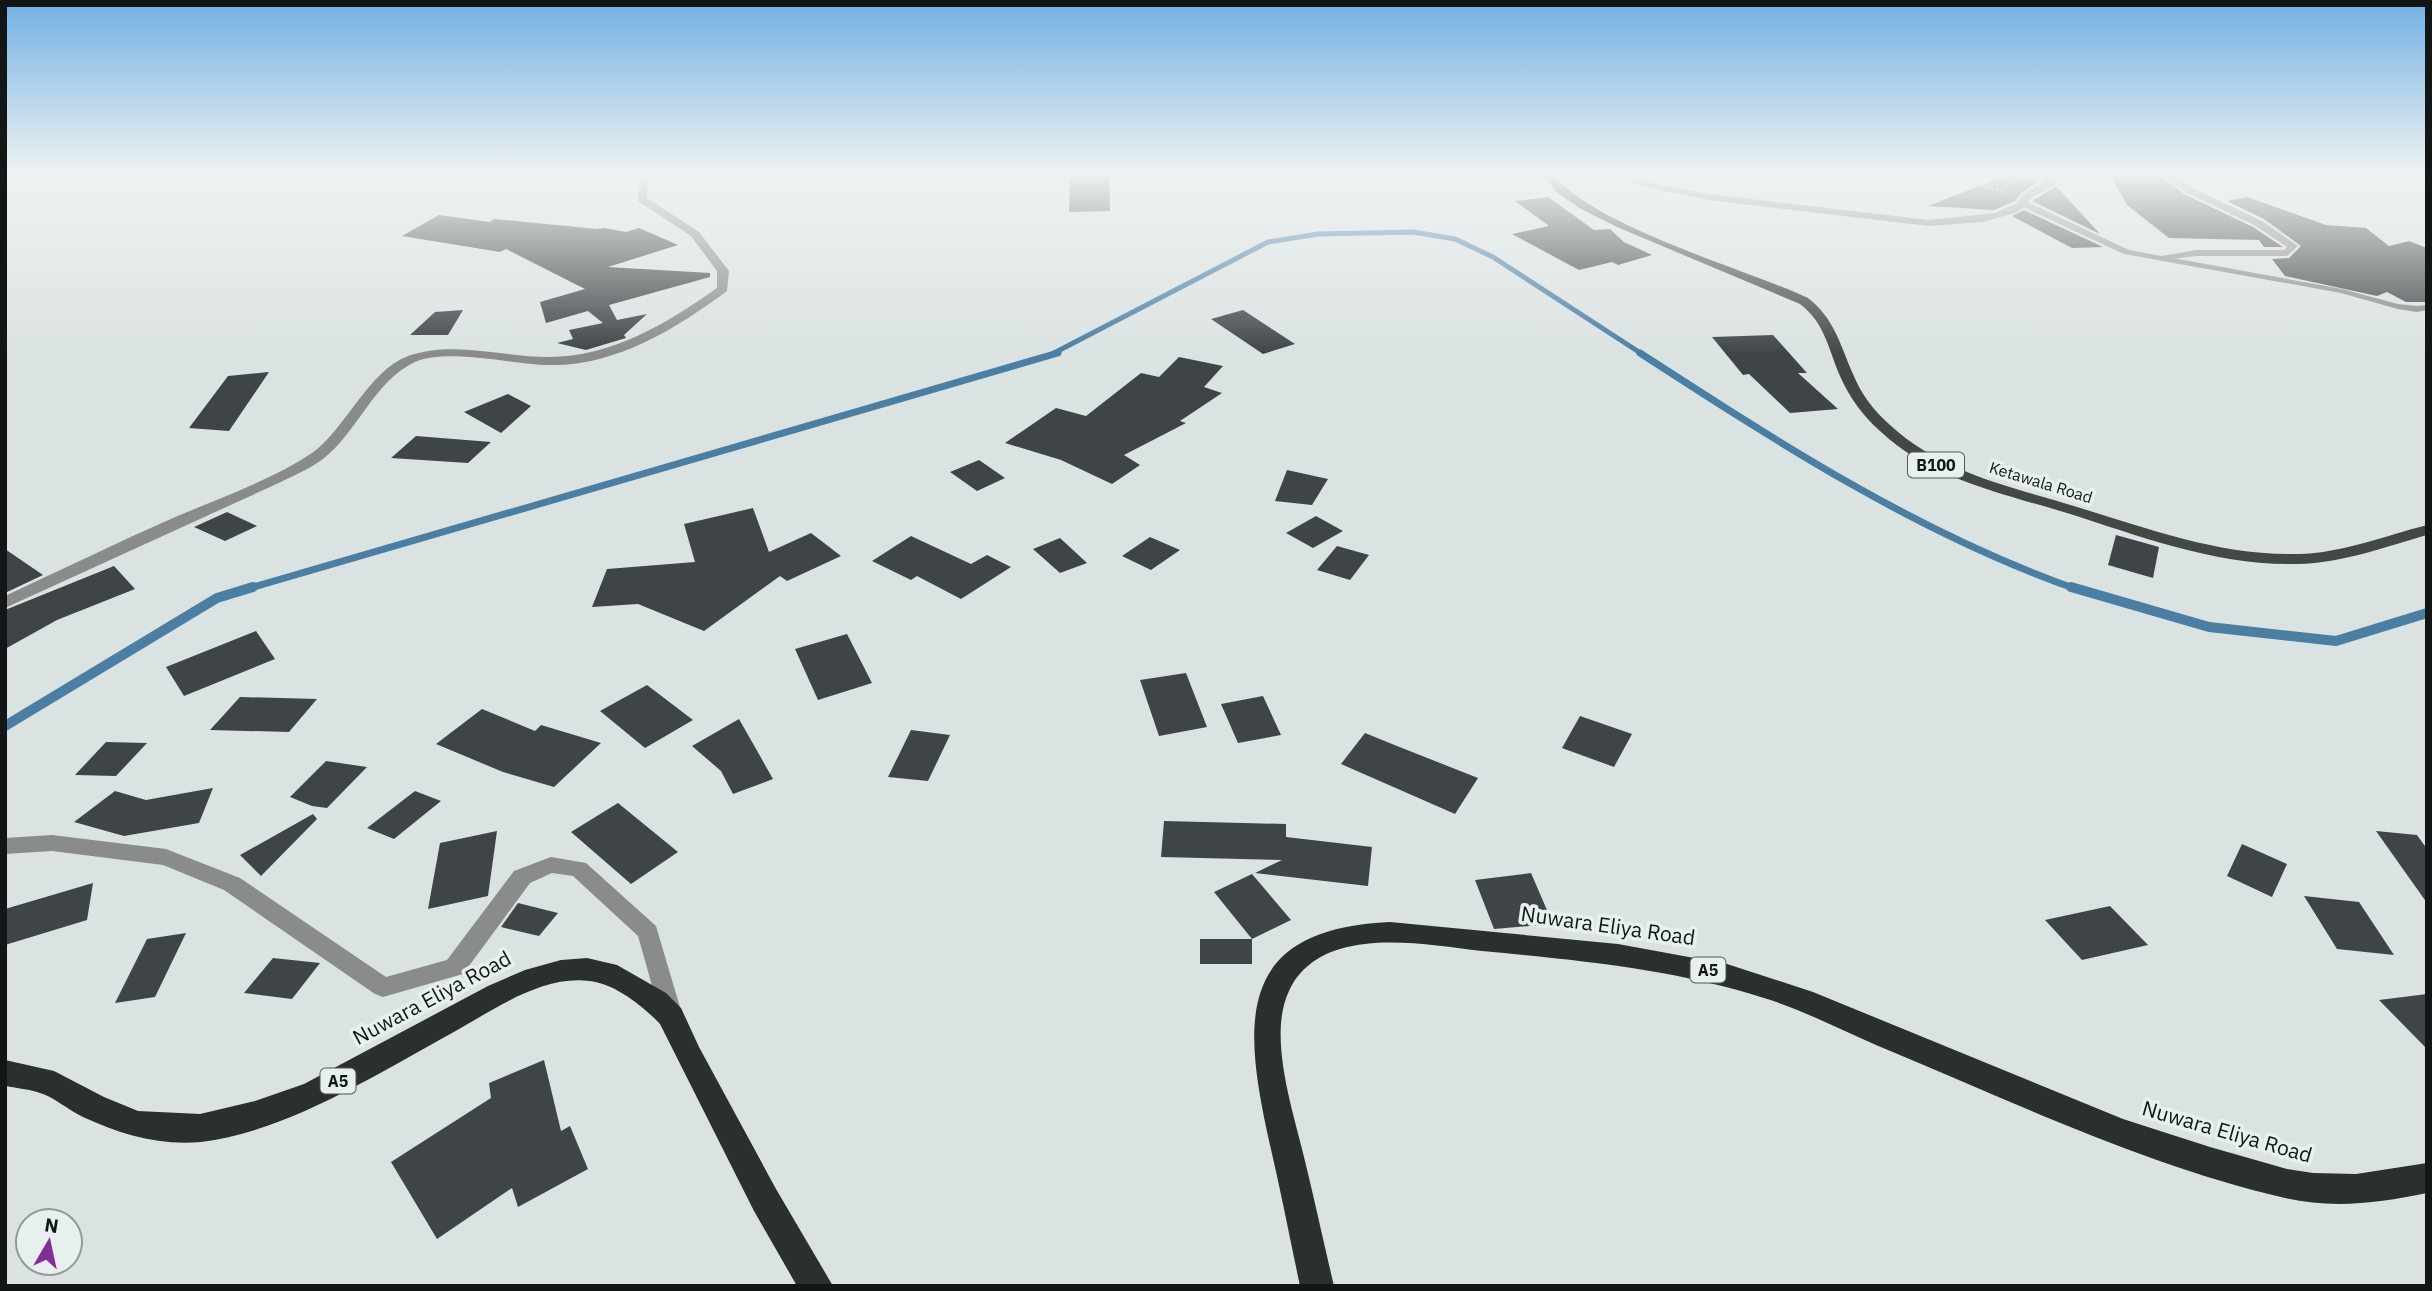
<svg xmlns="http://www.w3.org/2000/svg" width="2432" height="1291" viewBox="0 0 2432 1291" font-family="'IBM Plex Sans',sans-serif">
  <rect width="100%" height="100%" fill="#dbe3e2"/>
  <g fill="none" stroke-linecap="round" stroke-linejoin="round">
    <path stroke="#4a7ea2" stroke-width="5" d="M1052,354L1268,242L1318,234L1413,232L1455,239L1493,257L1642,354"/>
    <path stroke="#4a7ea2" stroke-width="7" d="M1640,353C1779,443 1919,534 2076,589
      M247,589L1058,353"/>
    <path stroke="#4a7ea2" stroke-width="10" d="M2071,587L2209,627L2336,641L2427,613
      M5,726L217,598L253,587"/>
  </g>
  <path fill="#3f4547" d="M1070,173H1109L1110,211L1069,212Z
    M2109,173L2159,175L2184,194L2253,227L2283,247H2264L2259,240L2169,238L2127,205Z
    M2010,174L2038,182L2021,193L2015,201L1994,210L1928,206Z
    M2055,187L2058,188L2100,234L2032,201Z
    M1548,197L1594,230L1610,229L1624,242L1652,255L1618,265L1612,262L1579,270L1512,234L1549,226L1515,201Z
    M2247,197L2326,225L2366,228L2389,246L2409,241L2427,248V302H2406L2387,292L2377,296L2285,276L2272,259L2289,258L2301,246L2264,219L2227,201Z
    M2024,210L2103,247L2072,248L2012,216Z
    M439,215L490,222L494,219L597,229L605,228L626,232L639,228L678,245L608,267L710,273V277L609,305L617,320L647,314L624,335L626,338L586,350L557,343L573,339L569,330L603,323L588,311L546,323L540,302L585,289L506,249L500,252L402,236Z
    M463,310L448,335H410L435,312Z
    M1243,310L1295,344L1263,354L1211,319Z
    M1773,335L1807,373H1798L1838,409L1790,413L1749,374L1743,375L1712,337Z
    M1179,357L1223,366L1204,387L1222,393L1180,421L1186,423L1124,455L1140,465L1112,484L1061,460L1005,443L1056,408L1086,416L1141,373L1159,377Z
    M269,372L229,431L189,428L228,376Z
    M508,394L531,406L501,433L464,412Z
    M416,436L491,442L468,463L391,458Z
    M979,460L1005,478L977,491L950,472Z
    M1287,470L1328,479L1312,505L1275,501Z
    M753,508L769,552L811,533L841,556L787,581L780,576L704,631L638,604L592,607L607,569L695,562L684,524Z
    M227,512L257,526L225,541L194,527Z
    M1316,516L1343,531L1313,548L1286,533Z
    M2116,535L2159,547L2153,578L2108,565Z
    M911,536L971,564L987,555L1011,567L961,599L917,576L911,580L872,561Z
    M1150,537L1180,550L1151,570L1122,556Z
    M1060,538L1087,563L1060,573L1033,549Z
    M1337,546L1369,555L1350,580L1317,570Z
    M5,549L43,575L5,593Z
    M114,566L135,589L57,620L5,649V610Z
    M256,631L275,659L184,696L166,667Z
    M847,634L872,683L818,700L795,649Z
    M1186,673L1207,727L1159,736L1140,680Z
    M647,685L693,720L645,748L600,711Z
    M1263,696L1281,735L1238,743L1221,704Z
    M240,697L317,699L289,732L210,730Z
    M482,709L535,731L541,725L601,743L554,787L503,772L436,744Z
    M1580,716L1632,734L1614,767L1562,748Z
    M739,719L773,779L733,794L721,771L692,746Z
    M911,730L950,735L928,781L888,777Z
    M1365,733L1397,746L1478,778L1455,814L1341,764Z
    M106,742L147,743L116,776L75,775Z
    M326,761L367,767L327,808L312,806L290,797Z
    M213,788L199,823L124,836L74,822L115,791L146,800Z
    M415,791L441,801L394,839L367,828Z
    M618,803L678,852L631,884L571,832Z
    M313,814L317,819L261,876L240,855Z
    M1164,821L1286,824V837L1372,847L1368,886L1255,873L1282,860L1161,857Z
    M497,831L488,896L428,909L440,843Z
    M2376,831L2417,835L2427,849V903Z
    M2242,844L2287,864L2272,897L2227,876Z
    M1531,873L1553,924L1494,929L1475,880Z
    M1252,874L1291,920L1252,939L1214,892Z
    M93,883L87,920L5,945V909Z
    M2304,896L2359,902L2394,955L2337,949Z
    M518,903L558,913L539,936L501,927Z
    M2110,906L2148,945L2082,960L2045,920Z
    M186,933L155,997L115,1003L147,939Z
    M1200,939H1252V964H1200Z
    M273,958L320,963L292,999L244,993Z
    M2427,994V1049L2379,1000Z
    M544,1060L561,1131L570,1126L588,1169L518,1207L512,1188L437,1239L391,1162L491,1098L489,1083Z"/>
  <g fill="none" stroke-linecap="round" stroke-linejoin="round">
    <path stroke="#9ea4a4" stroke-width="2.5" stroke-dasharray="2.5 2.5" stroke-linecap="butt" d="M1736,173L1761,184
      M1938,173L2004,192"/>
    <path fill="#898c8b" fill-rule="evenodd" d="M2021,202H2027L2129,250L2342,289L2398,304L2417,306L2427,305V310L2417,312L2398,309L2341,293L2124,254L2021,206Z"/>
    <path fill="#898c8b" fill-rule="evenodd" d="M630,173L648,176L647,198L699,232L729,271L727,291C676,329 614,367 548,365C511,364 447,348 415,362C374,381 357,433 323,459C311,468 295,475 281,482L5,608V596C61,570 116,543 173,518C219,498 270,481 312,453C344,431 369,370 408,356C453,340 503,357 549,357C611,357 668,323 717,288V271L691,236L638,201L640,179Z
      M1604,173H1619L1657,184L1709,194L1929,220L1995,213L2017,203L2022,195L2045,181L2048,173H2058L2054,185L2030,199L2024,207L2015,213L1983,222L1929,226L1709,200L1653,189Z
      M2161,173H2172L2193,188L2262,221L2298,246L2287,256H2196L2162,260V256L2196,250H2284L2287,247L2254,225L2185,192Z
      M52,835L166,849L240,878L386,977L447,960L514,871L551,857L586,863L656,926L682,1014L678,1021L670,1024L662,1021L638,936L573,876L552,873L530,883L463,974L383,997L375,994L224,890L163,865L52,851L5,854V838Z"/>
    <path fill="#434845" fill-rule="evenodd" d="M1543,173H1553C1589,225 1746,269 1808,298C1835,319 1840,345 1853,374C1861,394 1874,411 1890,425C1942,473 2012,487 2077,507C2150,529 2221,556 2298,554C2343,553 2384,536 2427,525V535C2385,547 2342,563 2298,564C2218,566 2142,537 2067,513C2001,493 1931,479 1880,431C1863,416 1849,397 1840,376C1828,348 1825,323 1800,304L1617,227L1581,209L1555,191Z"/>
    <path fill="#2b302e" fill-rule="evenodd" d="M1390,922L1618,944L1727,964L1813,992L2123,1119L2210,1147L2287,1169L2313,1173L2356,1174L2427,1163V1193C2379,1203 2333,1209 2285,1198C2143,1165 2009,1100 1876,1045C1839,1029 1803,1010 1764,998C1673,969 1577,960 1482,951C1436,946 1385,936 1340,949C1318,955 1298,970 1289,991C1267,1037 1294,1113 1305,1161C1315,1202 1324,1244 1334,1286H1300C1290,1239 1281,1192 1270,1145C1243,1024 1233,929 1390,922Z
      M587,958L617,965L666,993L681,1008L699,1047L776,1189L833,1286H797L754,1211L660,1024C643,1006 614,983 589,981C541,975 492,1011 452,1033C377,1074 286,1132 201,1142C159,1146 120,1134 83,1117C68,1110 53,1096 37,1092C27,1089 16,1088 5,1086V1060L54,1071L104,1097L138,1111L200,1114L255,1101L304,1084L488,986L525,970L561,960Z"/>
  </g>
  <linearGradient id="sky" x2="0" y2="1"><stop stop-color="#72b0e4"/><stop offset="0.49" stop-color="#eff2f2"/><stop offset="1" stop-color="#eff2f2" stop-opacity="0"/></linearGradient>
  <rect width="2432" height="354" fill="url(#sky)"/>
  <g text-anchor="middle" stroke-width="7" stroke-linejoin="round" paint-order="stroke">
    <g fill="#e8f0ef" stroke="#535757" stroke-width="2">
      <rect x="1908" y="452.5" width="56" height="25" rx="5"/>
      <rect x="1690.5" y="957.5" width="35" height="25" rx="5"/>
      <rect x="320.5" y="1068.5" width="35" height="25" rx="5"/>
    </g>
    <g font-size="16" font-weight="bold" fill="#131616">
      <text x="1936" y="471">B100</text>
      <text x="1708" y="976">A5</text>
      <text x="338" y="1087">A5</text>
    </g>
    <g font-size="16" fill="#131616" stroke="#e8f0ef">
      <text transform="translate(2041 482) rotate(17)" y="6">Ketawala Road</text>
    </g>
    <g font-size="21" fill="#131616" stroke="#e8f0ef">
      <text transform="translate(1608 926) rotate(8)" y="7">Nuwara Eliya Road</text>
      <text transform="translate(432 998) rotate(-28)" y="7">Nuwara Eliya Road</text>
      <text transform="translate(2227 1132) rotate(16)" y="7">Nuwara Eliya Road</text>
    </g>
  </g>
  <rect width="2432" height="1291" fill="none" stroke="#131616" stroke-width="14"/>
  <g transform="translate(49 1242) rotate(9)"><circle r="33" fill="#e8f0ef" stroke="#939998" stroke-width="2"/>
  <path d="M0-5L12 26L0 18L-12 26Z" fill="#842c9a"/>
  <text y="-10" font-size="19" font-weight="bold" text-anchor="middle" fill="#131616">N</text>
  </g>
</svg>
